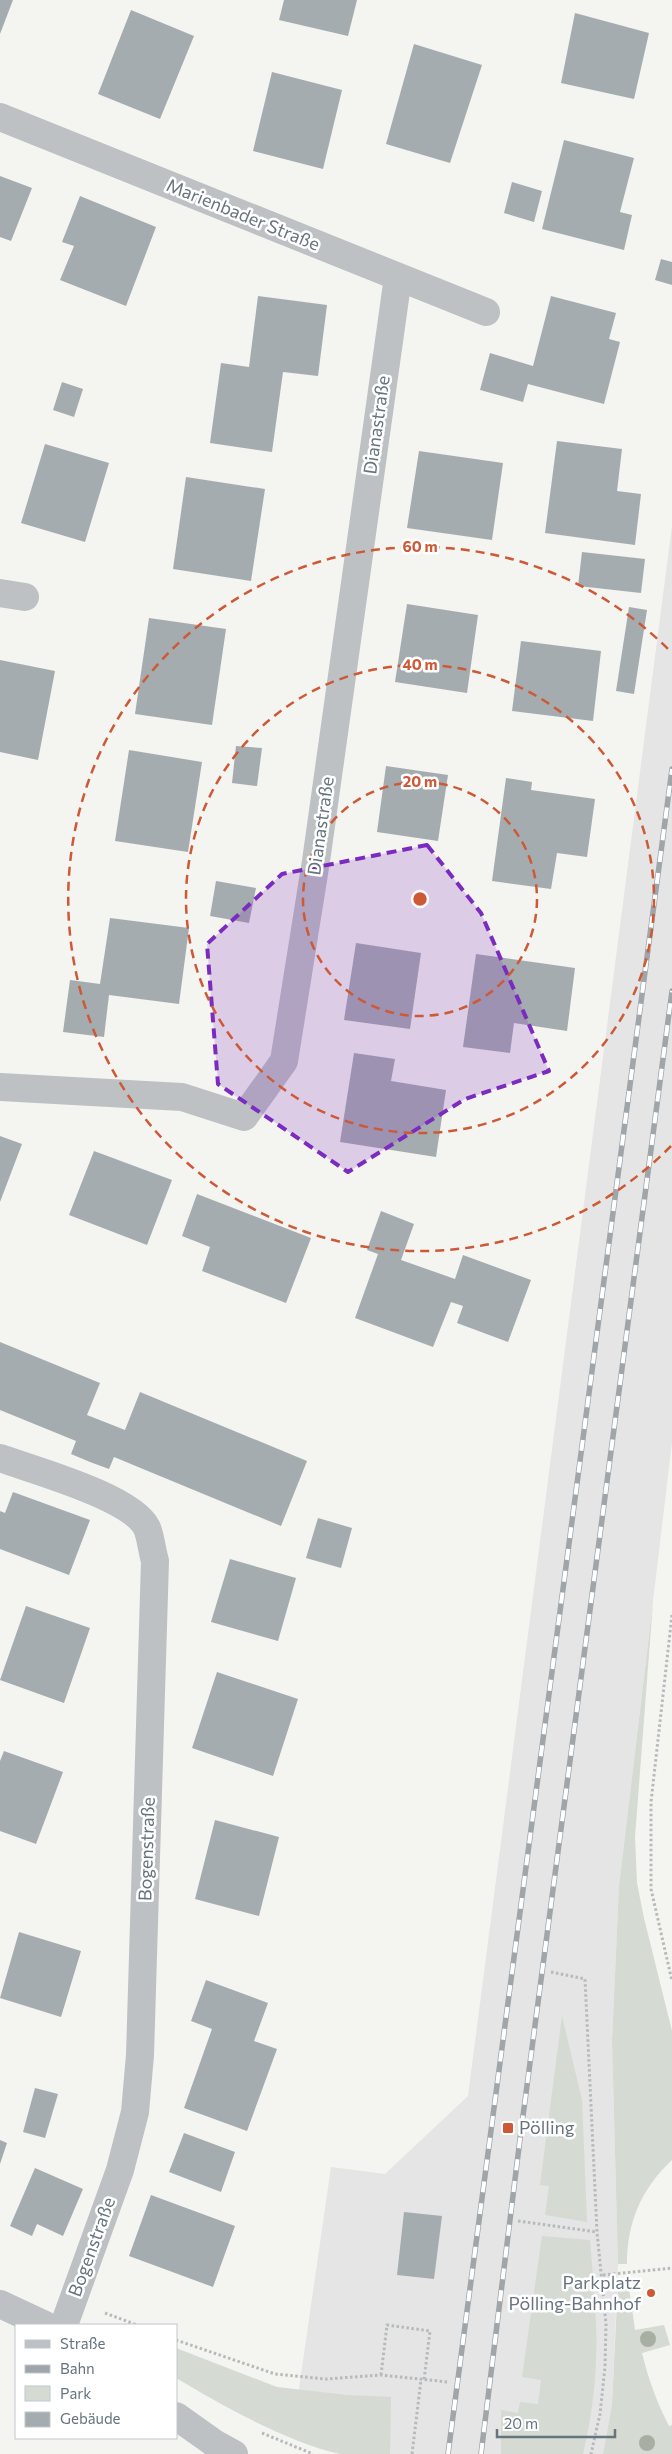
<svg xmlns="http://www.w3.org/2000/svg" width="672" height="2454" viewBox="0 0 672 2454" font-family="Commissioner,sans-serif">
  <rect width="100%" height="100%" fill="#f4f4f1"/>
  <path fill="#e4e5e4" d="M672,526V1442L619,1886L612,2041L618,2264L612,2404L603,2454H341L292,2437L331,2167L385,2174L468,2096Z"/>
  <path fill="#d5dad2" d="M653,1602L635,1837L637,1883L644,1918L672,2031V2160C641,2189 627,2223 627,2264H618L612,2041L619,1886Z
    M562,2016L582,2100L587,2222L545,2215L549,2186L540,2185Z
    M542,2236L590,2240C592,2268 595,2296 596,2324C598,2367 593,2412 583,2454H501V2410L518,2413L520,2402L538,2404L541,2380L522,2377Z
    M628,2281L635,2330L664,2325L670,2345L642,2353C648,2378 657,2403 669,2426L672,2425V2454H603L612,2404L618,2282Z
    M176,2348L277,2387L347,2395L391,2397L390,2454C374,2454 355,2454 340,2454C287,2442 223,2406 176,2378Z"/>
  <path fill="#a5acb0" d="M0,0H13L0,34Z
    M284,0H357L348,36L279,20Z
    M131,10L194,36L160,119L98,94Z
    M575,13L649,33L634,99L561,83Z
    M414,44L482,65L450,163L386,144Z
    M272,72L342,90L323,169L253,151Z
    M564,140L634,158L620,212L632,215L624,250L542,229Z
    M0,176L32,188L11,241L0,237Z
    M512,182L542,191L534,222L504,213Z
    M80,196L156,227L126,306L60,280L74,246L62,242Z
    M661,259L672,262V285L655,280Z
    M258,296L327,305L318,376L283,372L272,452L210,443L221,363L249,367Z
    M551,296L616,313L609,339L620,342L604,404L528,384L523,402L480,390L490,353L533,366Z
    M62,382L83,389L74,417L53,410Z
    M557,441L622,449L617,491L641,494L635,545L545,533Z
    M45,444L109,463L85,542L21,523Z
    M419,451L503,463L492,540L407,528Z
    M186,477L265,489L251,581L173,569Z
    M582,552L645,559L641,593L578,586Z
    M407,604L478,615L467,693L395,682Z
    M629,607L647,610L634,694L616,691Z
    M149,618L226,629L212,725L135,714Z
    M521,641L601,651L593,721L512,711Z
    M0,660L55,671L38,760L0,752Z
    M236,746L262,748L257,786L232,783Z
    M129,750L202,762L188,852L115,841Z
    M386,766L448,775L438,841L377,832Z
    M506,778L532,782L531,790L595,799L587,857L557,853L551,889L492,881Z
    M216,881L256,888L249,923L210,916Z
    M110,918L189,928L179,1004L109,995L104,1037L63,1032L70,980L100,984Z
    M356,943L421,953L410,1029L344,1020Z
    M476,954L575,968L567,1031L514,1023L510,1053L463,1047Z
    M354,1053L395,1059L391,1081L446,1090L436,1157L340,1142Z
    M0,1136L22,1144L0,1202Z
    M94,1151L172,1180L147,1245L69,1215Z
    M197,1194L311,1238L286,1303L202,1271L210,1247L182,1236Z
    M381,1211L414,1224L401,1260L455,1279L463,1255L531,1280L508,1342L457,1323L463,1306L451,1302L433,1347L355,1318L378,1254L367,1250Z
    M0,1342L100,1383L87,1415L125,1430L140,1392L307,1461L281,1526L114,1457L109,1469L90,1462L71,1454L76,1441L0,1410Z
    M13,1492L90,1520L69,1575L0,1549V1511L5,1513Z
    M318,1518L352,1528L341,1568L306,1558Z
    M230,1559L296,1578L278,1641L211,1622Z
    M26,1606L90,1628L64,1703L0,1680Z
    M217,1672L298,1699L273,1776L192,1748Z
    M4,1751L63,1772L36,1844L0,1831V1761Z
    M215,1820L279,1837L259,1916L195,1899Z
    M19,1932L81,1951L61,2017L0,1998Z
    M206,1980L268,2003L254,2041L277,2049L247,2131L184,2108L212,2029L191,2021Z
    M35,2088L58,2094L45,2138L23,2132Z
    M184,2133L235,2152L221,2192L169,2172Z
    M0,2140L7,2143L0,2164Z
    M35,2168L83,2189L63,2236L37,2224L32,2236L10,2226Z
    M151,2195L235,2226L213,2287L129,2256Z
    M404,2212L442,2216L434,2279L397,2275Z"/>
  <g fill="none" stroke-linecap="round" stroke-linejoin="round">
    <path stroke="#b7babc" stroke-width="3" stroke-dasharray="2.5 2.5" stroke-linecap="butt" d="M672,1615L651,1802V1889L672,1981
      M551,1972L585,1979L597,2232L606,2324L605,2367L600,2414L591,2454
      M518,2221L597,2232
      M603,2275L672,2268
      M105,2313L137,2325
      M176,2340L275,2374L326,2379L381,2375L448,2382
      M381,2375L387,2325L430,2331L424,2380
      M262,2433L313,2454
      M412,2454L421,2380"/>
    <path stroke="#bdc1c4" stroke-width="28" d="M0,117L486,312
      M0,593L25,597
      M0,1087L182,1097L244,1117L284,1061L316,861L398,277
      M0,1458C33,1470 132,1497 147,1528C151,1538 152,1551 155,1561L140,2055L135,2112L120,2170L64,2325
      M0,2304L45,2325
      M176,2416L214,2443L234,2454"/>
    <defs>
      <path id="rail" d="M448,2454L672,769
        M481,2454L521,2131L672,991"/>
    </defs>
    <use href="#rail" stroke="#9fa5a9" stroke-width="5.5"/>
    <use href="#rail" stroke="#fff" stroke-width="4" stroke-dasharray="11" stroke-linecap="butt"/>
  </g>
  <g fill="#a7afa3">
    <circle cx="648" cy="2339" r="8"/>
    <circle cx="647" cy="2443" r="8"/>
  </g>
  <path fill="#7b2cbf" fill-opacity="0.2" stroke="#7b2cbf" stroke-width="4" stroke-dasharray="10 6" stroke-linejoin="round" d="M427,845L481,913L549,1071L465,1099L348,1172L218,1084L207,944L282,874Z"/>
  <g fill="none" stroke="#cd5937" stroke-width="2.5" stroke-dasharray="9 6">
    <circle cx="420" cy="899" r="117"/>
    <circle cx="420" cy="899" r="234"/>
    <path d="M671 1146A352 352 0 1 1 671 652"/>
  </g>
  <g fill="#cd5937" stroke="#fff" stroke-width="2">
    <rect x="502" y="2122" width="12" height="12" rx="2.5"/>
    <circle cx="651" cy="2293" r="5"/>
  </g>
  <g text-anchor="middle" stroke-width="5" stroke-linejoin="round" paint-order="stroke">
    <g font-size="18" fill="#66747e" stroke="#fff">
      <text transform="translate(243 215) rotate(22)" y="6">Marienbader Straße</text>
      <text transform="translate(377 425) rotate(-82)" y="6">Dianastraße</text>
      <text transform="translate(321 826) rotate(-82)" y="6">Dianastraße</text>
      <text transform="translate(147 1849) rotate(-88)" y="6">Bogenstraße</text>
      <text transform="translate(92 2247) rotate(-70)" y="6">Bogenstraße</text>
    </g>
    <g font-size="18" fill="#66747e" stroke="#fff" text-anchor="start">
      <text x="519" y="2134">Pölling</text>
      <text x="641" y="2289" text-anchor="end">Parkplatz<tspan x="641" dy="21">Pölling-Bahnhof</tspan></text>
    </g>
  </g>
  <circle cx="420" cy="899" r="8" fill="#cd5937" stroke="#fff" stroke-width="2.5"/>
  <g font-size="15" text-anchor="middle" font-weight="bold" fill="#cd5937" stroke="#fff" stroke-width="5" stroke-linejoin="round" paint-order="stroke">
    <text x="420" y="552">60 m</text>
    <text x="420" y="670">40 m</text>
    <text x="420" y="787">20 m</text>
  </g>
  <rect x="15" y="2324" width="162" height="115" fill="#ffffff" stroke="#c2c7cb"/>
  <rect x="25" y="2340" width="25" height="8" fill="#bdc1c4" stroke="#c2c7cb"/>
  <text x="60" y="2349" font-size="15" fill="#66747e">Straße</text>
  <rect x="25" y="2365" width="25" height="8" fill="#9fa5a9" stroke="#c2c7cb"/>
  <text x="60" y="2374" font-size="15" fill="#66747e">Bahn</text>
  <rect x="25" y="2386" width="25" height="15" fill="#d5dad2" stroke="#c2c7cb"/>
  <text x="60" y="2399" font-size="15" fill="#66747e">Park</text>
  <rect x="25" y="2412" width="25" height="15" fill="#a5acb0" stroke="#c2c7cb"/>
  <text x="60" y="2424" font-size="15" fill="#66747e">Gebäude</text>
  <path d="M497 2429v8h118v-8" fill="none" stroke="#66747e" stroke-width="2.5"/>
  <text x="504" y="2429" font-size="15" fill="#66747e" stroke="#ffffff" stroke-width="4" paint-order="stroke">20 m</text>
</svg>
